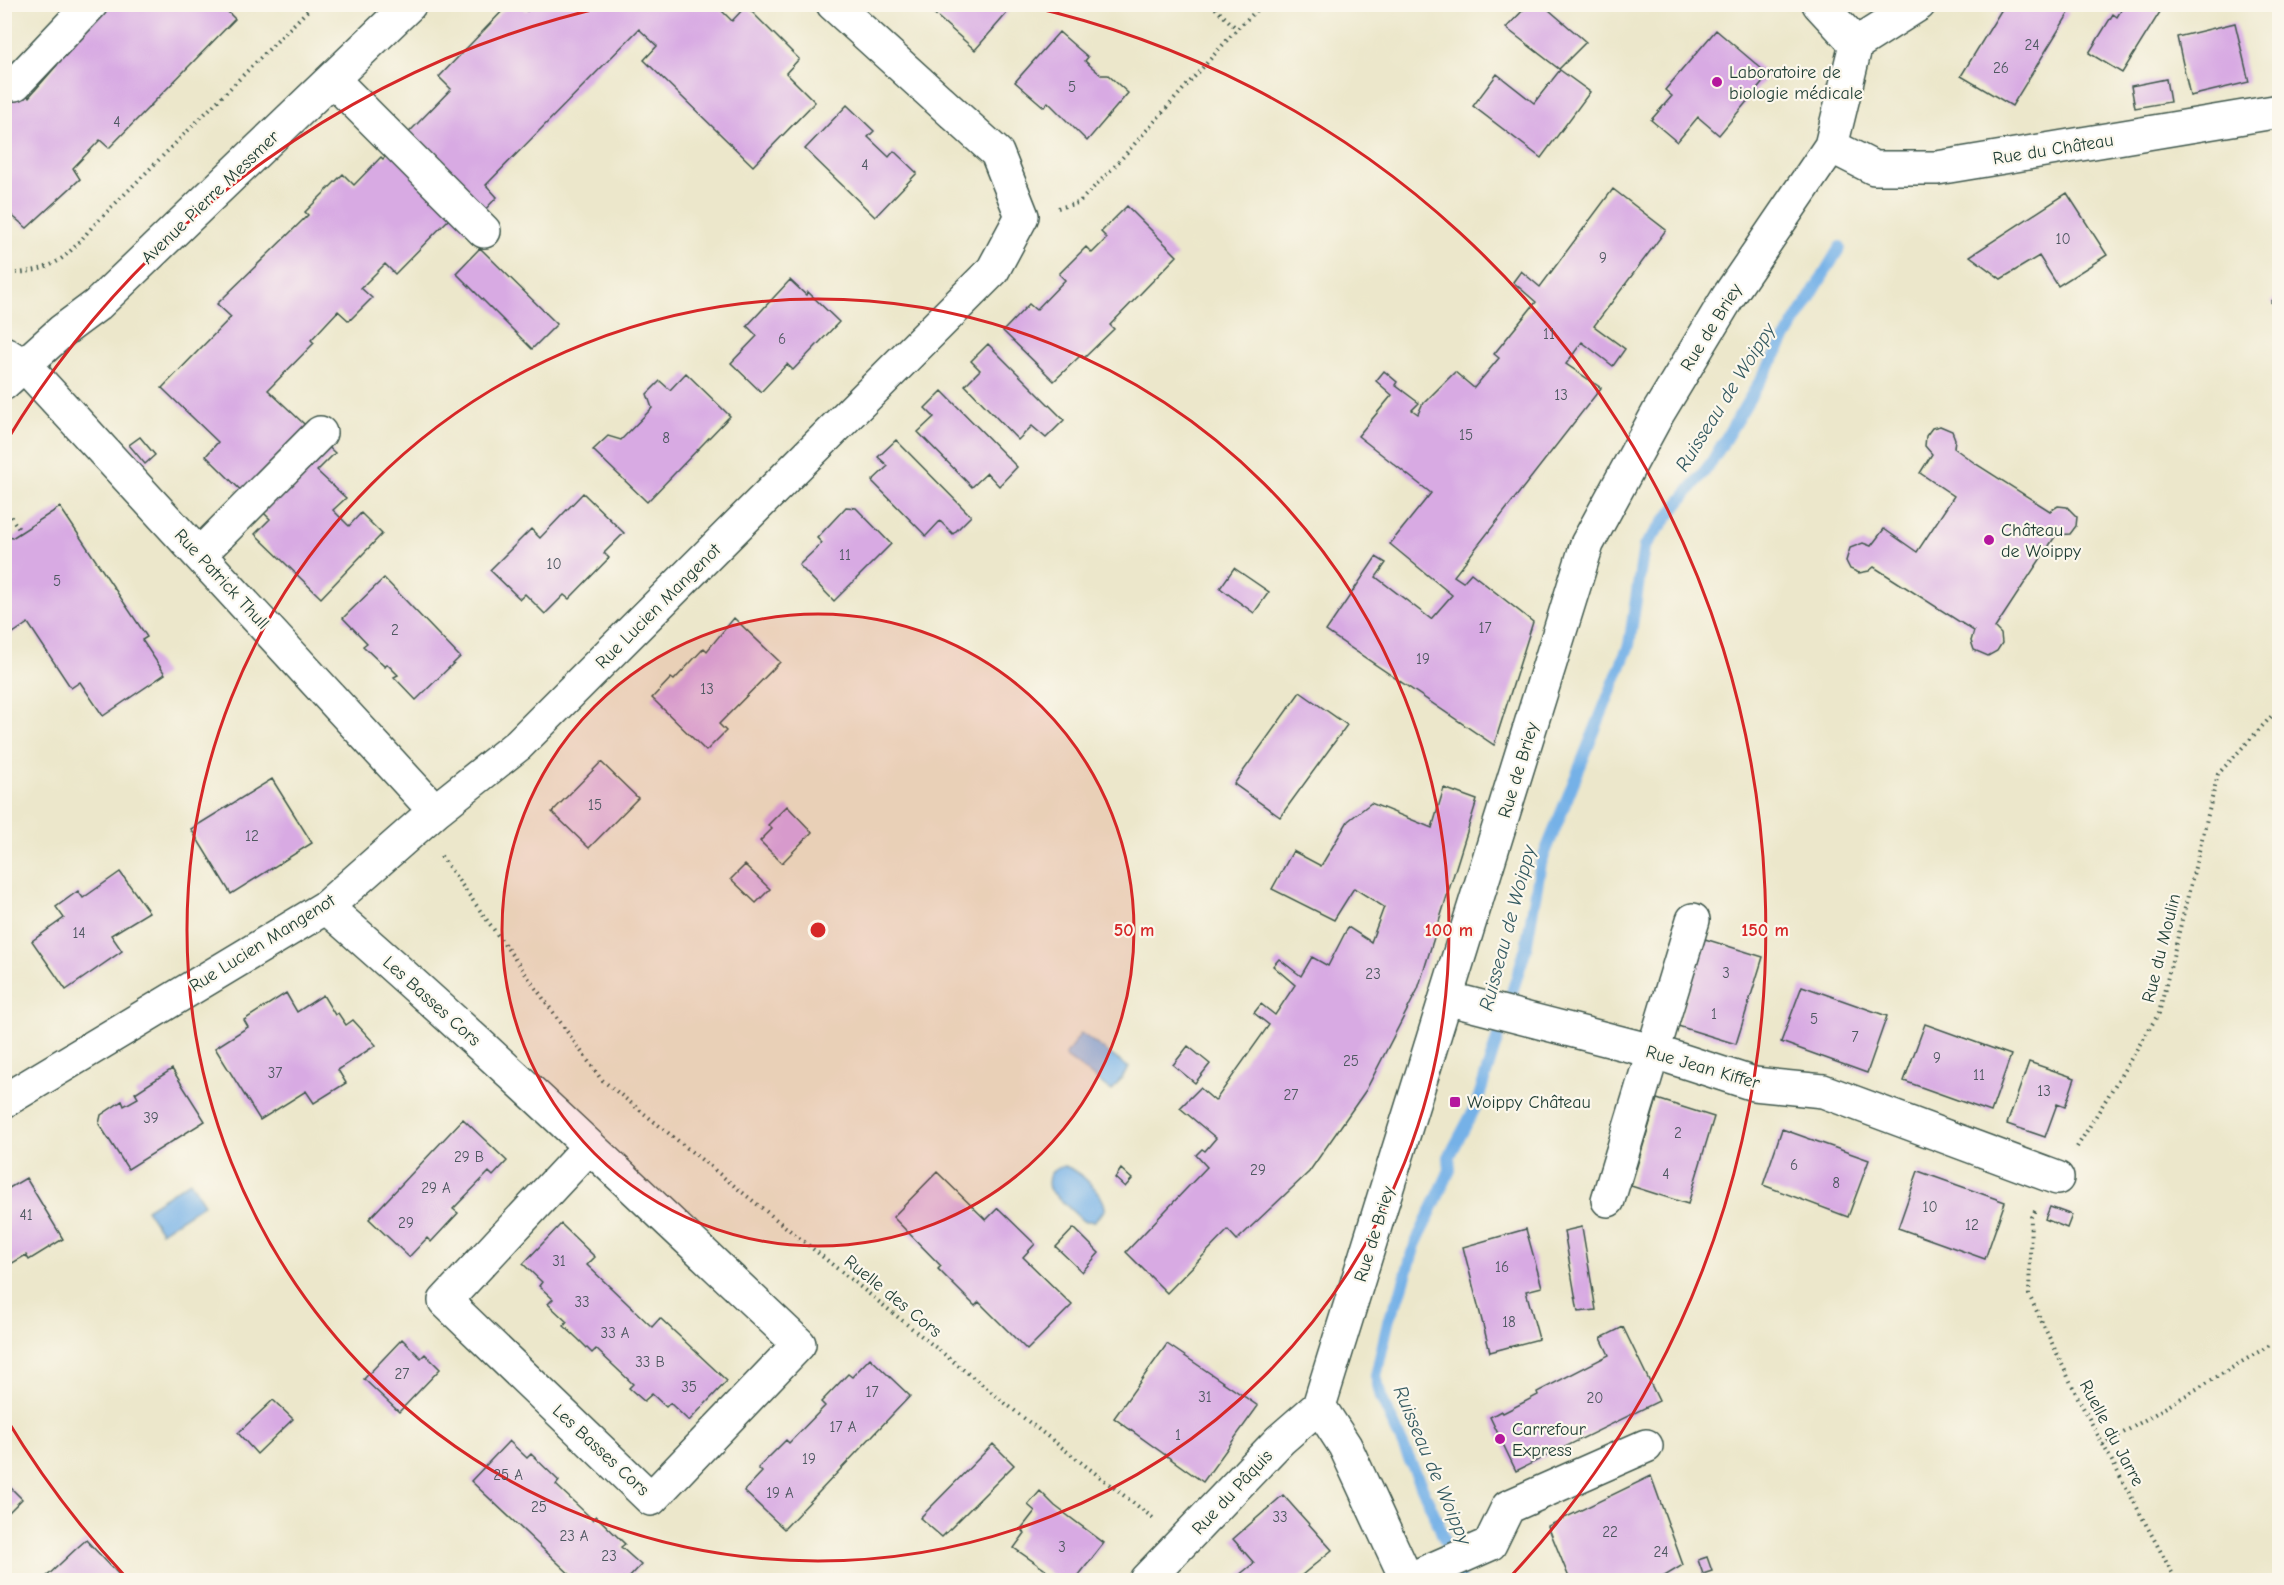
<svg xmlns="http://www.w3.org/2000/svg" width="2284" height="1585" viewBox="0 0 2284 1585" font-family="'Comic Neue',sans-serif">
  <rect width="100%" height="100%" fill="#fbf7ec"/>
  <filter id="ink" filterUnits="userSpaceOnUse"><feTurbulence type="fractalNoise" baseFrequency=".0167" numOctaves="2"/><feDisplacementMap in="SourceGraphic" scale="12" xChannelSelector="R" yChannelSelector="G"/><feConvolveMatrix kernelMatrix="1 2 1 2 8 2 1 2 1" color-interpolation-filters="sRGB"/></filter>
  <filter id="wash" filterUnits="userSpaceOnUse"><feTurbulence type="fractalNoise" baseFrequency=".008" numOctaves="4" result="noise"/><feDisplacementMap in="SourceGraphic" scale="24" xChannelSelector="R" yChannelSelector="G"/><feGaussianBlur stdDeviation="1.35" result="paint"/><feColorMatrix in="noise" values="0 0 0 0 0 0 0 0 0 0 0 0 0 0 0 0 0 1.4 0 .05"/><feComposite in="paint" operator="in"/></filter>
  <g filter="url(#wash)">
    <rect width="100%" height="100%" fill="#ece7cb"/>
    <path fill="#75b1e7" stroke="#4a778e" stroke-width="1.5" d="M1081,1033L1129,1068L1112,1091L1065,1056Z
      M1064,1166C1078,1169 1106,1195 1105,1210L1094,1221H1083L1049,1189C1046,1175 1051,1170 1064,1166Z
      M190,1181L204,1204L161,1232L146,1209Z"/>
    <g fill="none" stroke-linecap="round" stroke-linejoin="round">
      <path stroke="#75b1e7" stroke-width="12" d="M1460,1580L1436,1518L1381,1397L1376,1376L1389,1318L1400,1295L1415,1245L1450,1170L1449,1157L1476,1106L1526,948L1541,863L1629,645L1644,547L1711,463L1840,247"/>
    </g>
    <g id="blocks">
      <path fill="#d8aae3" d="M106,4H220L235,19L109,148L100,140L73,168L80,179L27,228L4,209V75L29,97L57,65L54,58Z
        M509,4H519L527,11L534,4H715L732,21L746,6L799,59L786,73L815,102L753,166L644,60L657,46L639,29L486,185L497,197L464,232L450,218L395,274L385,264L361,288L372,298L349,321L338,311L311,340L314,343L268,390L335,453L317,471L346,498L333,510L349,526L361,513L382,534L321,598L255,534L270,519L206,456L218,442L162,388L231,317L217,304L308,215L305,212L343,174L354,185L381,157L383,159L451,89L439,77Z
        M923,4H1015L975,50Z
        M1529,4H1542L1586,42L1559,69L1506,28Z
        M2005,4H2055L2069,13L2012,106L1961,76Z
        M2125,4H2165L2122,73L2089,53L2113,14L2117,17Z
        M2235,23L2249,82L2190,96L2177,37Z
        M1716,30L1769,75L1719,135L1698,117L1677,142L1651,120L1672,96L1665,90Z
        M1059,32L1088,57L1085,61L1101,75H1108L1128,93L1087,141L1048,102L1044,107L1015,82Z
        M1560,70L1590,92L1541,158L1473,106L1497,74L1534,103Z
        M2166,79L2170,102L2135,108L2131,86Z
        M847,105L874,131L868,137L889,157L894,151L917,173L875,217L805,149Z
        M1613,189L1666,230L1594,326L1625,349L1613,366L1582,342L1566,364L1601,388L1454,576L1463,582L1471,573L1533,622L1494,745L1326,631L1376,557L1386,563L1376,577L1431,619L1452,595L1390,544L1431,493L1358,436L1392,395L1376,381L1384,371L1397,382L1395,385L1419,403L1412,410L1418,414L1422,405L1455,372L1474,388L1499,358L1494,354L1536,302L1513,282L1521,271L1540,287Z
        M2067,193L2107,255L2058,286L2039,256L2001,279L1970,256Z
        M1127,206L1177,256L1110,325L1114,329L1084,358L1081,355L1054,381L1003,331L1029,304L1036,310L1065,280L1059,274L1086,247L1092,253L1107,238L1101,232Z
        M480,248L557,324L532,349L456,273Z
        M790,280L806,295L808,292L839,322L793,370L787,364L761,392L731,363L757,336L747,326Z
        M2280,292V308L2271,302Z
        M988,344L1064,420L1046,438L1032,426L1018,440L965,385L980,370L971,361Z
        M686,373L730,416L647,502L593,450L608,436L621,440L652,408L647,394L660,381L670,390Z
        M942,391L1017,467L999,486L987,473L972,487L918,432L934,417L925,408Z
        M1940,426L1952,431L1955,439L1954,448L1976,464L2050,511L2058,506L2067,507L2077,517L2076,526L2070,534L2056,535L1995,628L2001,634L2002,643L1997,651L1988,656L1974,650L1971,641L1974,631L1874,567L1869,571L1859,573L1850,569L1846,561L1850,548L1863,543L1871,546L1884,529L1917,552L1954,496L1920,473L1932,454L1925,446L1926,436L1932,428Z
        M140,437L155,455L145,464L129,445Z
        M896,440L971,516L953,534L940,521L926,536L872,481L888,466L878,457Z
        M583,493L624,533L604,553L609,558L569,599L564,595L545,614L525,594L520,599L490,570L531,529L540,538Z
        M60,507L147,637L142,640L165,674L103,716L80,682L71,688L28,623L4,639V530L12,538Z
        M846,507L856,508L891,544L834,601L799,565L822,543L817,538Z
        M1234,568L1269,592L1254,613L1220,588Z
        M384,578L460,657L416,700L394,677L398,675L387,664L385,667L363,646L367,643L343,618Z
        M734,618L780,662L719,724L726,731L706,751L652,698L671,678L674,680L704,648L707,651Z
        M1300,692L1347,725L1280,817L1234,784Z
        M601,762L638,798L589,848L552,812Z
        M272,779L312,843L231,894L191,829Z
        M1444,788L1477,800L1418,989L1366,1090L1309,1172L1237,1240L1228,1230L1167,1293L1126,1252L1207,1167L1196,1155L1202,1149L1205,1151L1216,1138L1180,1108L1200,1088L1215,1101L1269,1025L1254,1013L1261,1004L1275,1015L1295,985L1273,966L1279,959L1301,976L1312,957L1328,966L1348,927L1371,942L1384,907L1354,888L1334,920L1272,889L1293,851L1321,866L1348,821L1371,803L1432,828Z
        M787,806L812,832L782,863L760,841L772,829L768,825Z
        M745,865L770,889L756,903L731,879Z
        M120,872L149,912L111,935L122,951L66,990L32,941L64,918L56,907L78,891L83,898Z
        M1705,939L1763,957L1736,1044L1678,1026Z
        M1802,986L1887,1016L1867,1073L1781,1042Z
        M286,993L297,1012L323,995L335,1015L338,1013L346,1025L353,1020L376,1045L338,1070L346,1083L314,1103L306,1091L260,1120L215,1048L248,1027L244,1020Z
        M1925,1024L2011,1055L1991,1112L1904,1081Z
        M1188,1046L1210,1064L1195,1083L1173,1065Z
        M2029,1062L2075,1078L2065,1107L2057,1104L2045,1137L2007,1124Z
        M172,1069L205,1121L128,1169L99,1124L101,1115L122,1101L124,1106L138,1098L135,1093Z
        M1657,1099L1714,1117L1688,1204L1631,1186Z
        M463,1119L507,1161L493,1176L489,1172L453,1209L458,1213L431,1242L427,1238L409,1257L369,1219Z
        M1782,1129L1869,1160L1848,1217L1763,1185Z
        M1121,1169L1132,1179L1125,1187L1115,1178Z
        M1918,1171L2005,1202L1985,1259L1898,1228Z
        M937,1172L986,1220L998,1208L1035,1244L1023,1257L1072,1305L1027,1350L979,1302L975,1306L938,1269L941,1266L893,1217Z
        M26,1178L63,1239L29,1260L26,1255L4,1268V1191Z
        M2050,1207L2072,1215L2067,1228L2045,1219Z
        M561,1224L595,1257L587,1265L652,1327L660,1318L727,1381L689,1421L670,1403L666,1407L652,1394L644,1401L629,1388L633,1384L596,1349L592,1353L578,1339L564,1326L567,1322L548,1304L553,1299L539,1286L542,1282L523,1264Z
        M1582,1227L1596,1310L1578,1312L1564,1231Z
        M1074,1228L1099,1253L1082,1272L1056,1247Z
        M1526,1229L1542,1287L1526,1291L1539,1339L1490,1352L1463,1247Z
        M1623,1327L1659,1401L1516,1471L1490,1417L1501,1411L1503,1413L1538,1395L1537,1392L1609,1355L1601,1338Z
        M402,1339L421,1358L425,1354L440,1369L399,1412L364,1379Z
        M1167,1344L1258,1406L1203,1482L1114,1418Z
        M870,1358L910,1396L784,1529L744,1491L762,1472L758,1468L786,1440L789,1443L825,1406L821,1402L848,1374L852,1377Z
        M273,1400L293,1419L257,1454L238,1433Z
        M509,1441L527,1458L531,1454L559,1481L556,1485L593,1520L596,1516L625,1544L621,1547L641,1565L627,1580H576L471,1481Z
        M993,1444L1014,1465L942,1537L920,1518Z
        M1651,1476L1683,1565L1658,1580H1570L1548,1526Z
        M4,1481L22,1499L4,1517Z
        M1040,1491L1055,1506L1104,1543L1075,1580H1060L1014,1548L1025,1533L1021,1529L1035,1511L1028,1505Z
        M1283,1495L1332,1550L1296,1580H1233L1254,1563L1233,1539Z
        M86,1540L124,1580H43L78,1547Z
        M1707,1557L1712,1571L1703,1574L1698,1560Z"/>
    </g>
  </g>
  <g filter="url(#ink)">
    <use href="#blocks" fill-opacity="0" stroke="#3e564b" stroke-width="1.5"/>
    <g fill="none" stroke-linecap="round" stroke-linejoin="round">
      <defs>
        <path id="minor" d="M1819,4L1856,44
          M1856,44L1919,4
          M333,80L484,231
          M15,84L91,4
          M1831,146L1874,168H1937L2280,111
          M4,353L25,366L435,811
          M4,383L62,331L97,305L410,4
          M200,554L320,433
          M326,907C488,1048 643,1197 799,1344L651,1499L445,1301L589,1147
          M1446,998L1652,1051L1754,1084L1823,1091L2057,1178
          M4,1101L326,907L435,811L518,745L993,270L1022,216L997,153L833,4
          M1608,1200L1693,920
          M1319,1406L1587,544L1658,413L1728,297L1831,146L1856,44
          M1319,1406L1345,1446L1407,1580
          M1146,1580L1280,1440L1319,1406
          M1408,1580L1490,1544L1508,1507L1646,1446"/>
      </defs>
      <use href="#minor" stroke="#3e564b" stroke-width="36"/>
      <path stroke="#3e564b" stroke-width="4" stroke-dasharray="1.5 4.5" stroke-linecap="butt" d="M1211,4L1237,29
        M1058,208L1078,203L1114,167L1237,29L1263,4
        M4,274C52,271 62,263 92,227L314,4
        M4,507L21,532
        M441,856L601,1079L1025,1419L1153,1518
        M2077,1147L2159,1013L2218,774L2280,707
        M2035,1211L2031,1217L2029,1295L2079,1400L2176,1580
        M2103,1445L2280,1339"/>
      <use href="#minor" stroke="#fff" stroke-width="33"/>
    </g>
  </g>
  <circle cx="818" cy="930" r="316" fill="#d62828" fill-opacity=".12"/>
  <g fill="none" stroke="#d62828" stroke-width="3">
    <circle cx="818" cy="930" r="316"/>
    <circle cx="818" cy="930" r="631"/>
    <path d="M125 1576A947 947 0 0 1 6 1418M6 442A947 947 0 0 1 613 5M1023 5A947 947 0 0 1 1511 1576"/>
  </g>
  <g fill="#b5179e" stroke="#fbf7ec" stroke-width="2">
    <circle cx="1717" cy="82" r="6"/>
    <circle cx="1989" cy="540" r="6"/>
    <rect x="1449" y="1096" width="12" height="12" rx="3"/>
    <circle cx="1500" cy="1439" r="6"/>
  </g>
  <g text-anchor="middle" stroke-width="4.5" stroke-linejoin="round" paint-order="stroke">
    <g font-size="15" fill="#4d5860">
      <text x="2032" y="50">24</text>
      <text x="2001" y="73">26</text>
      <text x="1072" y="92">5</text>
      <text x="117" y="127">4</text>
      <text x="865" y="170">4</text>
      <text x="2063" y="244">10</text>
      <text x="1603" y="263">9</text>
      <text x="1549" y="339">11</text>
      <text x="782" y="344">6</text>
      <text x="1561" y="400">13</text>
      <text x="1466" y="440">15</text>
      <text x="666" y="443">8</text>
      <text x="845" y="560">11</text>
      <text x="554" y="569">10</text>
      <text x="57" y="586">5</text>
      <text x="1485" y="633">17</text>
      <text x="395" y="635">2</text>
      <text x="1423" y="664">19</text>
      <text x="707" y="694">13</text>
      <text x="595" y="810">15</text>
      <text x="252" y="841">12</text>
      <text x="79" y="938">14</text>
      <text x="1726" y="978">3</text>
      <text x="1373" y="979">23</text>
      <text x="1714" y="1019">1</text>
      <text x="1814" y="1024">5</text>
      <text x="1855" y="1042">7</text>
      <text x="1937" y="1063">9</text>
      <text x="1351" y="1066">25</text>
      <text x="275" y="1078">37</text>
      <text x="1979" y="1080">11</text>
      <text x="2044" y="1096">13</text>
      <text x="1291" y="1100">27</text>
      <text x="151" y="1123">39</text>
      <text x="1678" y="1138">2</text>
      <text x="469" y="1162">29 B</text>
      <text x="1794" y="1170">6</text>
      <text x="1258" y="1175">29</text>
      <text x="1666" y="1179">4</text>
      <text x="1836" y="1188">8</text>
      <text x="436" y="1193">29 A</text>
      <text x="1930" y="1212">10</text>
      <text x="26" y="1220">41</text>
      <text x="406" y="1228">29</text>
      <text x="1972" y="1230">12</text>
      <text x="559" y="1266">31</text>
      <text x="1502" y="1272">16</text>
      <text x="582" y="1307">33</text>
      <text x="1509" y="1327">18</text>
      <text x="615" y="1338">33 A</text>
      <text x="650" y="1367">33 B</text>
      <text x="402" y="1379">27</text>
      <text x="689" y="1392">35</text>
      <text x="872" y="1397">17</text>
      <text x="1205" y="1402">31</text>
      <text x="1595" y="1403">20</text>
      <text x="843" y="1432">17 A</text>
      <text x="1178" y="1440">1</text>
      <text x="809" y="1464">19</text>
      <text x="508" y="1480">25 A</text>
      <text x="780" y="1498">19 A</text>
      <text x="539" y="1512">25</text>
      <text x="1280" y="1522">33</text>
      <text x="1610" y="1537">22</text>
      <text x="574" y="1541">23 A</text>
      <text x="1062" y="1552">3</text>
      <text x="1661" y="1557">24</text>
      <text x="609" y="1561">23</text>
    </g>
    <g font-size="18" fill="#1f3d34" stroke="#fbf7ec" text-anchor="start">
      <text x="1729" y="78">Laboratoire de<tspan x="1729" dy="21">biologie médicale</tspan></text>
      <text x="2001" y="536">Château<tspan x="2001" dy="21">de Woippy</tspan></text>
      <text x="1467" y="1108">Woippy Château</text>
      <text x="1512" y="1435">Carrefour<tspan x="1512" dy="21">Express</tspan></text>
    </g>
    <g font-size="18" fill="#1f3d34" stroke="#fbf7ec">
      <text transform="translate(2053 149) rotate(-9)" y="6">Rue du Château</text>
      <text transform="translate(210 197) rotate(-44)" y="6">Avenue Pierre Messmer</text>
      <text transform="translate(1711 327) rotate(-58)" y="6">Rue de Briey</text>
      <text transform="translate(222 579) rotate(47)" y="6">Rue Patrick Thull</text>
      <text transform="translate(658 606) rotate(-45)" y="6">Rue Lucien Mangenot</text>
      <text transform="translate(1518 770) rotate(-73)" y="6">Rue de Briey</text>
      <text transform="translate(262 943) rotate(-32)" y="6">Rue Lucien Mangenot</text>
      <text transform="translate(2161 948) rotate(-76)" y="6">Rue du Moulin</text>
      <text transform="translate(432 1001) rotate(42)" y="6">Les Basses Cors</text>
      <text transform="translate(1703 1067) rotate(16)" y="6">Rue Jean Kiffer</text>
      <text transform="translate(1374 1234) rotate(-73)" y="6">Rue de Briey</text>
      <text transform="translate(893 1296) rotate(39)" y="6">Ruelle des Cors</text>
      <text transform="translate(2112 1433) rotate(62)" y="6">Ruelle du Jarre</text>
      <text transform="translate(601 1450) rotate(43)" y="6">Les Basses Cors</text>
      <text transform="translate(1232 1492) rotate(-47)" y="6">Rue du Pâquis</text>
    </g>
    <g font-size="20" font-style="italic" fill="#345a61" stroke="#fbf7ec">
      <text transform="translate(1725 397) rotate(-58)" y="7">Ruisseau de Woippy</text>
      <text transform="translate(1507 928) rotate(-75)" y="7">Ruisseau de Woippy</text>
      <text transform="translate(1433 1465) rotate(67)" y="7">Ruisseau de Woippy</text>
    </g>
  </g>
  <circle cx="818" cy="930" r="9" fill="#d62828" stroke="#fbf7ec" stroke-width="3"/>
  <g font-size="18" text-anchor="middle" font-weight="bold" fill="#d62828" stroke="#fbf7ec" stroke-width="4.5" stroke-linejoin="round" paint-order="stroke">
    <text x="1134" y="936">50 m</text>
    <text x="1449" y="936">100 m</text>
    <text x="1765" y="936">150 m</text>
  </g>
  <rect width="2284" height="1585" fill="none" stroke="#fbf7ec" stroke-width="24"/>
</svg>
